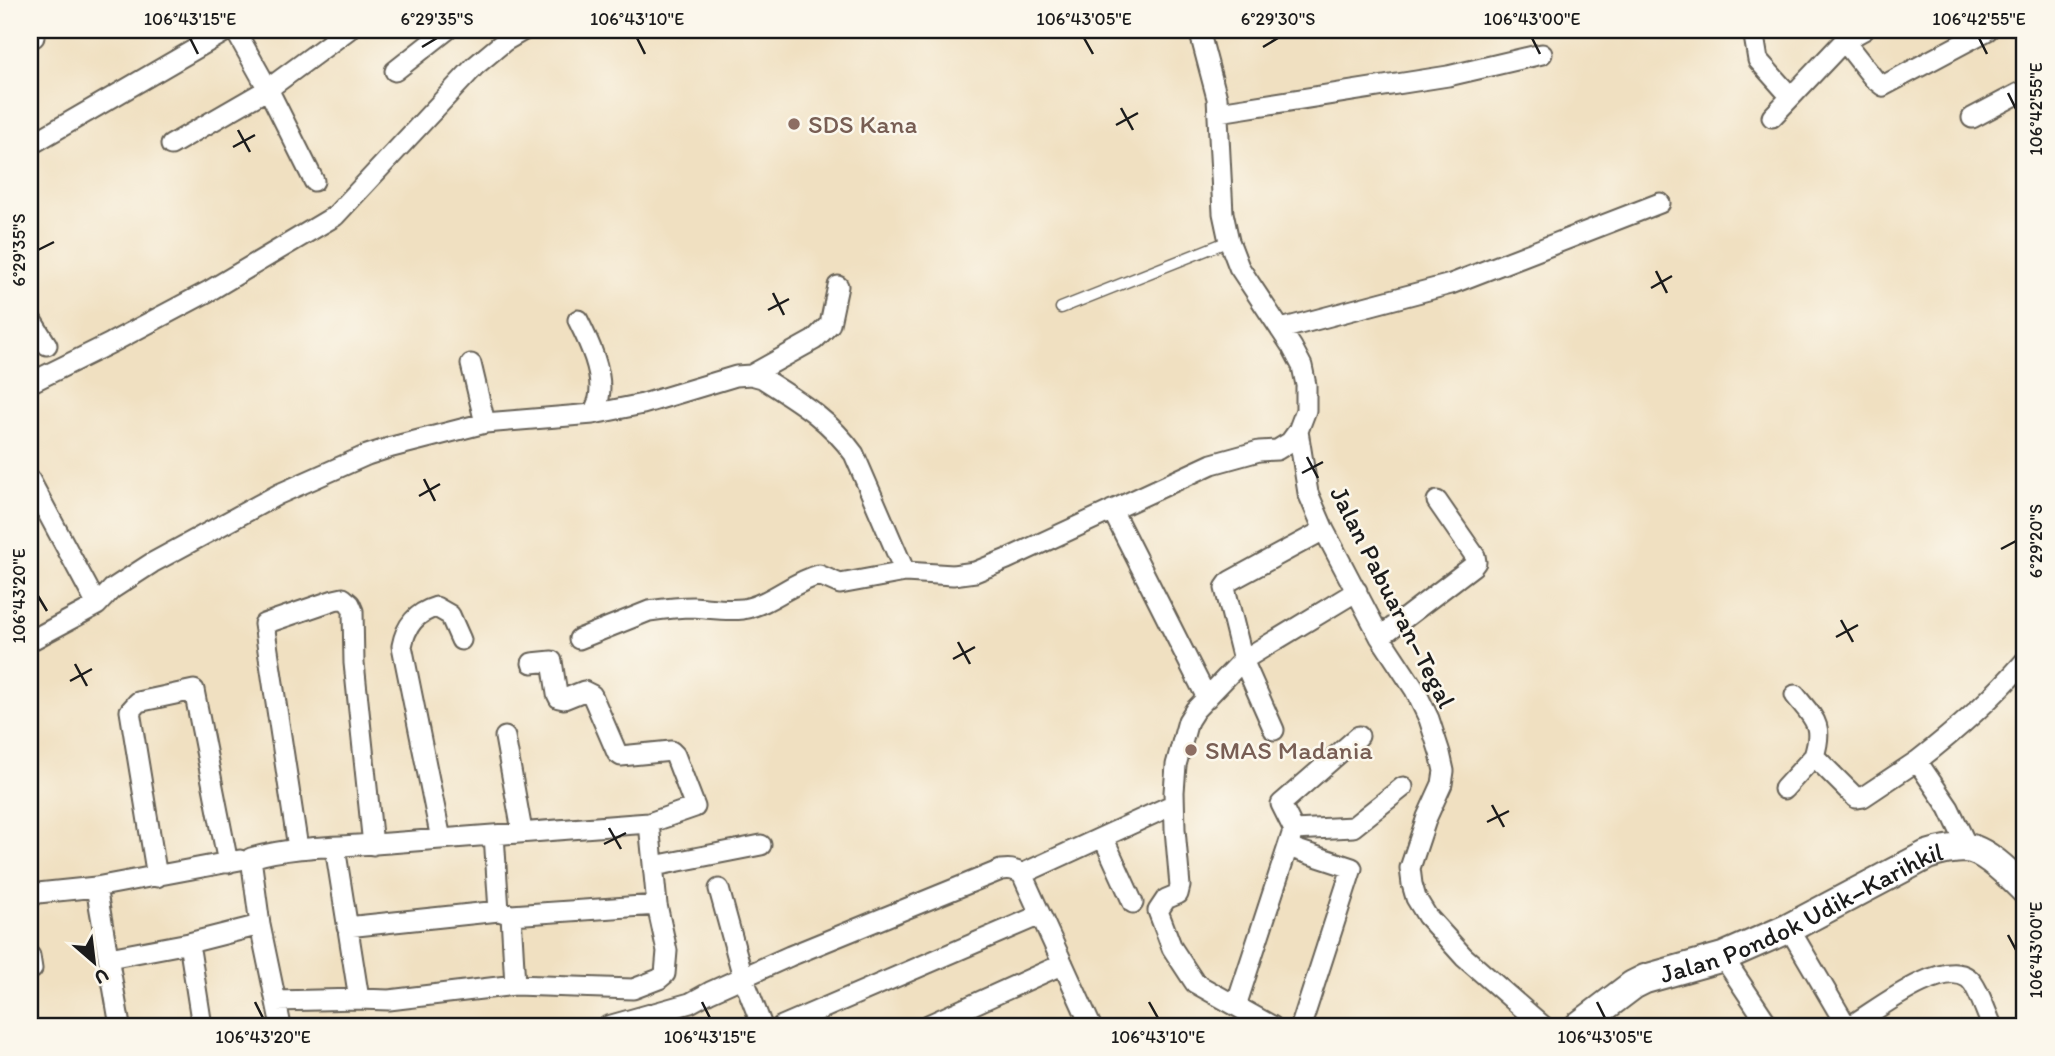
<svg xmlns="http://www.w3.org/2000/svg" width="2055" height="1056" viewBox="0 0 2055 1056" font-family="Itim,sans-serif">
  <rect width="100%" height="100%" fill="#fbf7ec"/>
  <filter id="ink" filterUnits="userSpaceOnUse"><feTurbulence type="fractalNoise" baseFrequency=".0143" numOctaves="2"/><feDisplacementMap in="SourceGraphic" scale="14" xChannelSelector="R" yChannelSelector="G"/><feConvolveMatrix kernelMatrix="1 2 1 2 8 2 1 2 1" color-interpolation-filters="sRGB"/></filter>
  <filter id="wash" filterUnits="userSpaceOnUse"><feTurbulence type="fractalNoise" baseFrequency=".00686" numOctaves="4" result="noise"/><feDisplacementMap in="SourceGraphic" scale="28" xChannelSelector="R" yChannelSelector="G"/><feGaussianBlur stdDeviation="1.57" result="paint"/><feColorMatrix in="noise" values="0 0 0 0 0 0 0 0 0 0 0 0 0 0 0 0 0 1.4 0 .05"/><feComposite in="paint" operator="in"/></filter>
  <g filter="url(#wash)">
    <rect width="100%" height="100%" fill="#f0e0c1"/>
  </g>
  <g filter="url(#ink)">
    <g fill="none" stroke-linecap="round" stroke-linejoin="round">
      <defs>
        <path id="lane" d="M1061,308L1229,241"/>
        <path id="street" d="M235,30L268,89L314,181
          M1199,30L1217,98L1223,213L1229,241L1239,267L1292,347L1302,366L1306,385V410L1298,431L1308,493L1324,530L1380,637L1415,690L1429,719L1440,753L1444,771L1442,784L1427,817L1410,868L1412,884L1416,898L1427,916L1464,957L1543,1026
          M1753,30L1758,60L1791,97
          M30,32L34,37
          M1844,41L1874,79L1883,86L1988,30
          M395,71L447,30
          M1219,112L1448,76L1542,54
          M1772,117L1844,41L1864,30
          M1972,118L2025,90
          M30,145L228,30
          M171,145L268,89L348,30
          M30,318L47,345
          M578,320C589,342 604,373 599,398C598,403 595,409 593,414
          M1281,329L1451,284L1660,203
          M471,364L485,423
          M751,375L814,340L830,324L838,286
          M30,383L111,343L209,291L335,216L475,66L505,41L524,30
          M30,480L97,605
          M1112,510L1207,698
          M1380,637L1473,566L1476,562L1475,556L1437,501
          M579,639L649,611C663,609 679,607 693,607C710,608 726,611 743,609C771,604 792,582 819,575L840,584L905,572
          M30,641L97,605L112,589L152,563L279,494L367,455L392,447L485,423L593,414L643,404L736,376L751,375L762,378C798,401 829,419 854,454L905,572L953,575L975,572L1007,559L1212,464L1259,451L1277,450L1290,442L1298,431
          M532,663L552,661L557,694L559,698L564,699L584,691L592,695L617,753L621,756L671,751L675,755L695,807L649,823
          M1795,695C1814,719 1824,724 1814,756
          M1274,730L1243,660L1225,588L1230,581L1324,530
          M1359,736L1281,804L1294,830L1353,827L1403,787
          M505,737L522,831
          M1784,789L1814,756L1856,798L1863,797L1917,761
          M494,835L499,911
          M1103,837L1133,903
          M441,839L402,646C406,625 416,613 436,607L450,615L461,640
          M335,847L359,999
          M1288,847L1352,868L1301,1026
          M298,848L264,624L334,600L343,598L350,604L353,611L354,663L373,845
          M1968,848L1949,808L1917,761C1956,731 1993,698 2025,661
          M654,866L761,845
          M1022,874L1168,807
          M157,877L130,711L138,702L194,690L228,863
          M96,887L120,1026
          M719,889L743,977L762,1026
          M30,898L38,893L96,887L240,860
          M511,915L657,905
          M347,927L499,911L511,915L515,985
          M1789,928L1843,1020L1848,1024L1855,1023C1878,1009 1942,959 1968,978C1977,984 1987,1015 1992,1026
          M189,943L202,1026
          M30,956L32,969
          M1723,957L1769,1026
          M109,958L189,943L260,925
          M276,1001L359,999L389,1000L515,985L633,989L659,979L665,974L667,951L657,905L649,823C562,829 475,836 389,843C343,847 296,845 251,858L260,925L281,1026
          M1236,1006L1292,834
          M608,1026L690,1003L710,992L790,956L1001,870C1009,869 1014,869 1022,874L1091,1026
          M782,1026L1040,915
          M926,1026L1063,964
          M1272,1026L1195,983L1172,948L1158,911L1166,899L1178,894L1180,886L1175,829L1174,792L1176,765L1188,721L1195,710L1243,660L1357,591"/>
        <g id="secondary">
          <path id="s1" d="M1579,1026L1633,985L1645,979L1723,957L1789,928L1927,855C1939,851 1953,848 1966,848C1985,849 2012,877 2025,890"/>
        </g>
      </defs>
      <use href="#lane" stroke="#666156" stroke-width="13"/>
      <use href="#street" stroke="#666156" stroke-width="23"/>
      <use href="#secondary" stroke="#666156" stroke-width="32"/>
      <use href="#lane" stroke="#fff" stroke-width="10"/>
      <use href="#street" stroke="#fff" stroke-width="19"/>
      <use href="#secondary" stroke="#fff" stroke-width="28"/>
    </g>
  </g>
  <path fill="none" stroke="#1c1c1c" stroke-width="2.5" d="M190,38L198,54M637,38L645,54M1084,38L1093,54M1532,38L1540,54M1979,38L1987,54M422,47L437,38M1263,47L1278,38M2008,93L2016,109M1121,108L1133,130M1116,125L1138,113M238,130L250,152M233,147L255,135M38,250L54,242M1656,271L1667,293M1651,288L1672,276M773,293L784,315M768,310L789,299M1307,457L1318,478M1302,473L1323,462M424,479L435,501M419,496L440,484M2001,549L2016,541M38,596L47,611M1841,620L1853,642M1836,637L1858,625M958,642L970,664M953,659L975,647M75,664L87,686M70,681L92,669M1492,805L1504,827M1487,822L1509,811M609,828L621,849M604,844L626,833M2008,935L2016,950M255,1002L263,1018M702,1002L710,1018M1149,1002L1158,1018M1597,1002L1605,1018"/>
  <g fill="#8d6e63" stroke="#fbf7ec" stroke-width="2.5">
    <circle cx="794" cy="124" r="7"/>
    <circle cx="1191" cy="750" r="7"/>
  </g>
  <g text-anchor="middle" stroke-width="5" stroke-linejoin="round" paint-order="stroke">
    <g font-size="26" fill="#785e54" stroke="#fbf7ec" text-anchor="start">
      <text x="808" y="133">SDS Kana</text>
      <text x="1205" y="759">SMAS Madania</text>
    </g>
    <g font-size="26" fill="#1c1c1c" stroke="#fbf7ec">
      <text transform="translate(1393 597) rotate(63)" y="9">Jalan Pabuaran–Tegal</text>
      <text dy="9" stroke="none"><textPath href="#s1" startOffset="252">Jalan Pondok Udik–Karihkil</textPath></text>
    </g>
  </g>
  <rect width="2055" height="1056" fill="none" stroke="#fbf7ec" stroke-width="77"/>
  <g transform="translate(94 962) rotate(152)" stroke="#fbf7ec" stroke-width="5" paint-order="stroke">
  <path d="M0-5L12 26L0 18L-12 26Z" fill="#1c1c1c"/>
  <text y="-10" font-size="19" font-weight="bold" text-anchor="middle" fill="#1c1c1c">U</text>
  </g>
  <rect x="38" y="38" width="1978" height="980" fill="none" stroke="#1c1c1c" stroke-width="2.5"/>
  <g font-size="18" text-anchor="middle" fill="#1c1c1c">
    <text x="190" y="25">106°43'15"E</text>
    <text x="437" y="25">6°29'35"S</text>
    <text x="637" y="25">106°43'10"E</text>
    <text x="1084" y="25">106°43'05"E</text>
    <text x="1278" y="25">6°29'30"S</text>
    <text x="1532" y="25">106°43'00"E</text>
    <text x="1979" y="25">106°42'55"E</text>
    <text transform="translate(2036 109) rotate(-90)" y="6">106°42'55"E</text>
    <text transform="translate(19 250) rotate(-90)" y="6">6°29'35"S</text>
    <text transform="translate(2036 541) rotate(-90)" y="6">6°29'20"S</text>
    <text transform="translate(19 596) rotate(-90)" y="6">106°43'20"E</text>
    <text transform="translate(2036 950) rotate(-90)" y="6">106°43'00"E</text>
    <text x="263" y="1043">106°43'20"E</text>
    <text x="710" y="1043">106°43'15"E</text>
    <text x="1158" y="1043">106°43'10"E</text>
    <text x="1605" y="1043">106°43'05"E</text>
  </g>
</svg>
